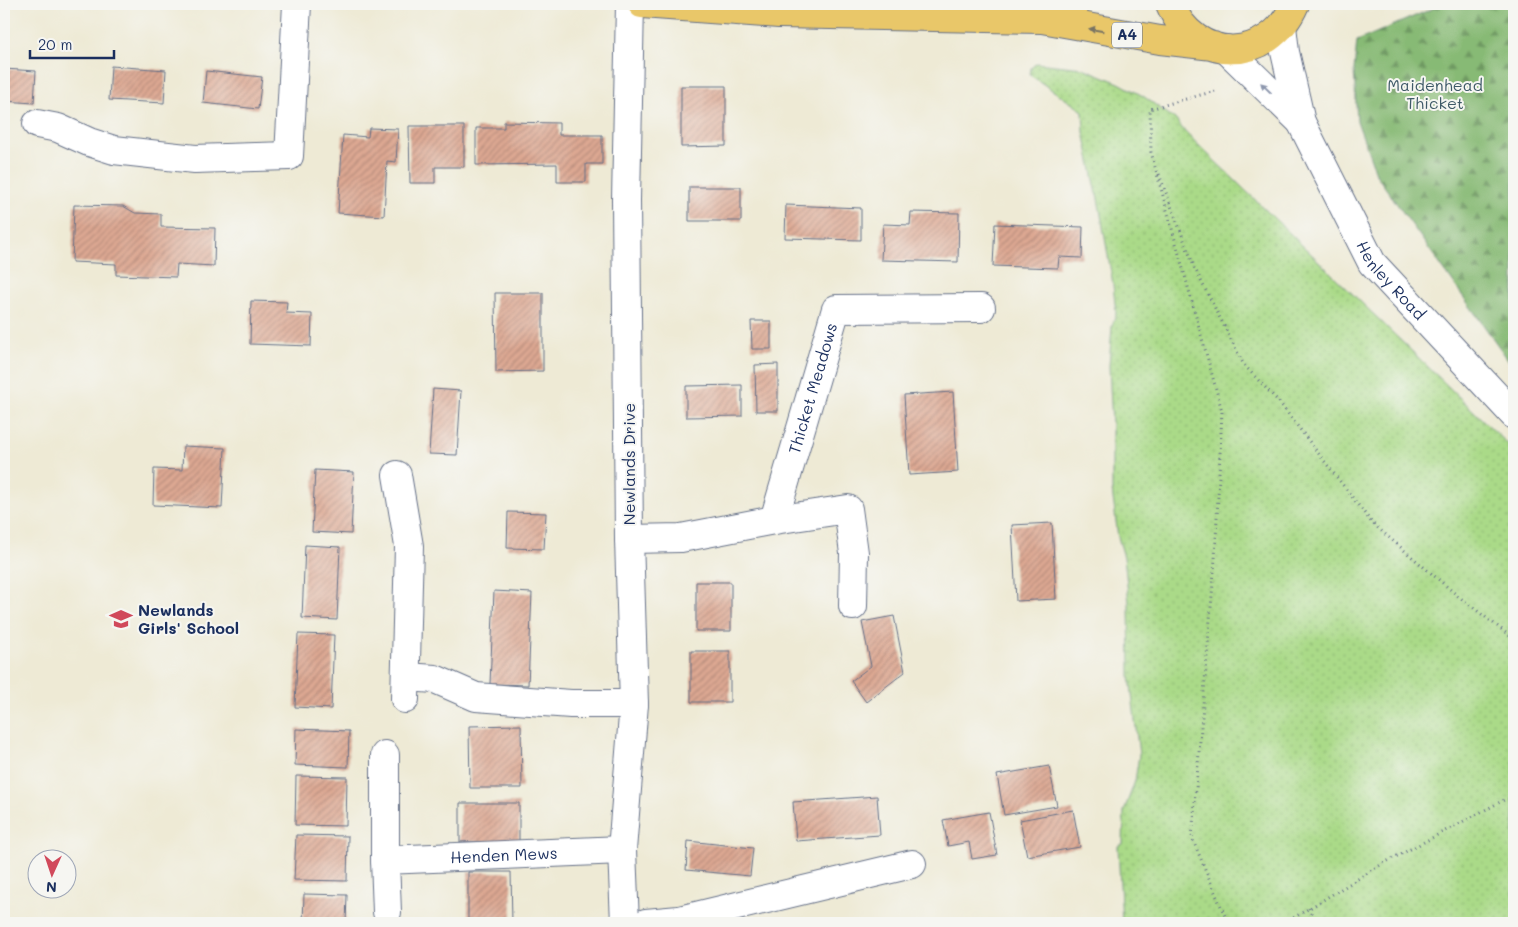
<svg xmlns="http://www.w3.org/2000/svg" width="1518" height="927" viewBox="0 0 1518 927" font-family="Mali,sans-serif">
  <defs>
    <pattern id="grass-dots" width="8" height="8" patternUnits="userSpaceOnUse" patternTransform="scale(1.25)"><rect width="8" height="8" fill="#aada88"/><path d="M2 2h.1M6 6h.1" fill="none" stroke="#92bb78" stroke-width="1.8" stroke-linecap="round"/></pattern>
    <pattern id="forest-firs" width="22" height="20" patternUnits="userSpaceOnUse" patternTransform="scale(1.25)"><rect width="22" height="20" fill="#87ba74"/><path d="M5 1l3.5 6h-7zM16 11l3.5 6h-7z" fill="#6e9862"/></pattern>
    <pattern id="building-hatch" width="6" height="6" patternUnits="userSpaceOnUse" patternTransform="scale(1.25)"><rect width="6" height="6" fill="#dda892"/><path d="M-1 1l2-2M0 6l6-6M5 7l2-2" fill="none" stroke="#b2897a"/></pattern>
  </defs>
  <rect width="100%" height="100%" fill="#f6f6f2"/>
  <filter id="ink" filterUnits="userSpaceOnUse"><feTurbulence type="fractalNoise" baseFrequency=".02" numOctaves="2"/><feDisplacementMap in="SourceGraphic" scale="10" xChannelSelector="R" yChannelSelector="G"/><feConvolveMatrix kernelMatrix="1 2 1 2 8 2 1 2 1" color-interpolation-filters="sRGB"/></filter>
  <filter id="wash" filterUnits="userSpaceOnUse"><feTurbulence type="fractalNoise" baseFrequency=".0096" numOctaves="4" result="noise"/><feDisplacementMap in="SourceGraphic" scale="20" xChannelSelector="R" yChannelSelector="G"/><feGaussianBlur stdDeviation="1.12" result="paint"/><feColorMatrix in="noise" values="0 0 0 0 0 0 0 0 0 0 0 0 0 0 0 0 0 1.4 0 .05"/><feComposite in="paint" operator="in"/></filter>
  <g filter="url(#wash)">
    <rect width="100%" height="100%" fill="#eeead5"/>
    <path fill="url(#grass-dots)" stroke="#628473" d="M1036,63L1083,68L1119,83L1143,96L1175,119L1185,132L1514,450V923H1122L1118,846L1123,844L1124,811L1135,781L1139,755L1130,676L1129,603L1124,557L1118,537L1112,490V425L1109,366L1112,326L1116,314L1113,284L1099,204L1084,132L1083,111L1030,75L1031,68Z"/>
    <path fill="url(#forest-firs)" stroke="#517469" d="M1443,4H1514V368L1377,176L1357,121L1354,70L1357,41Z"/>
    <g id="blocks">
      <path fill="url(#building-hatch)" d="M111,66L166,70L164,103L109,100Z
        M4,69L36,71L34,103L4,101Z
        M206,71L262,77L258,109L203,103Z
        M681,86H726V146L681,147Z
        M504,122L559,123V135H602V164H586V182H557V164L476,165V128H504Z
        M409,126H464V167H435V183H410Z
        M369,128L398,129L396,162L387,161L384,216L338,213L343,135L368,137Z
        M689,187H741V221H689Z
        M74,205L123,206L135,213L161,214V227L215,228L214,266L177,264L176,277L116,275V264L72,262Z
        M786,205L861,208V240L785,238Z
        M911,212L959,213L958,262L881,260L883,224L910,225Z
        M995,224L1083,227L1082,258L1059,257L1058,268L993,266Z
        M495,293H543V371L496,372Z
        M251,301L287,302L286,313L312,314L311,346L250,344Z
        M751,321H771V349H752Z
        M778,364V411H756L755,365Z
        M742,385V416L686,417V386Z
        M433,389L461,391L457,455L429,454Z
        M953,392L958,472L909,475L904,395Z
        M183,446L225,448L222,508L153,505L154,469L182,470Z
        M315,470L354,472L351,534L312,532Z
        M508,512L546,513L544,549L507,548Z
        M1052,523L1056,599L1016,601L1012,525Z
        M305,545L340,547L337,620L302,618Z
        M696,582H731V631H696Z
        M494,591L532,593L528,685L490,684Z
        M894,616L905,672L866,702L851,681L871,666L862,622Z
        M298,634L334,635L331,709L295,707Z
        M691,651H730V702H691Z
        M521,725L522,788H470L469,726Z
        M296,729L349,731L348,767L295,765Z
        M1049,766L1057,806L1004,815L997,775Z
        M296,776L347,777L346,826L295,825Z
        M877,796L880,835L796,841L793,802Z
        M460,803H519V841L460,842Z
        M1073,810L1080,847L1027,856L1020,820Z
        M989,812L997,855L972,859L969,842L948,846L943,820Z
        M296,835L348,836L347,881L294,880Z
        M688,841L753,848L750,876L686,870Z
        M468,872H511L512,923H468Z
        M304,894L347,895L346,923H303Z"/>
    </g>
  </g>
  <g filter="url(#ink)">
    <use href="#blocks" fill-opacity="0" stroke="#657088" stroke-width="1"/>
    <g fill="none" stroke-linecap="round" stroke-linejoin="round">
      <defs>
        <g id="minor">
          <path id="s1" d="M1282,26L1285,52L1301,122L1372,263L1514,415"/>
          <path d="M1226,49L1301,122"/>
          <path d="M37,124L58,128L89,142L114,150L195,159L289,156L297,4"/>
          <path d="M397,475L409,546L405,699"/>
          <path d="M774,520L848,509L854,553L853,606"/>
          <path id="s2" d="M629,539L681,538L774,520L836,309L981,308"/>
          <path d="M406,677L435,679L476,697L571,704H634"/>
          <path d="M385,755V860L387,912"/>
          <path id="s3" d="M385,860L622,850"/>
          <path d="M625,923L622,850L634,704L629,539L626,200L630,4"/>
          <path d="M646,923L679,920L912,864"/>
        </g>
        <path id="major" d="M642,4L779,14L1042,19L1160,40L1213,46
          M1170,4C1195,65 1269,64 1295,4
          M1042,19L1076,4"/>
      </defs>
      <use href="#minor" stroke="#657088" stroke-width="30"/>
      <use href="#major" stroke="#657088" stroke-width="30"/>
      <path stroke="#657088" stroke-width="3" stroke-dasharray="1 4" stroke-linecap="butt" d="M1215,91L1150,109L1151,152L1222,411L1215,559L1192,838L1228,923
        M1159,174L1195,269L1244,365L1279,402L1372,523L1458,596L1514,639
        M1309,908L1315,923
        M1285,923L1384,863L1504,800L1514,798"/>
      <use href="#minor" stroke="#fff" stroke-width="28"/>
      <use href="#major" stroke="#e9c769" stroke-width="28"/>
    </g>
    <defs><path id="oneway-solid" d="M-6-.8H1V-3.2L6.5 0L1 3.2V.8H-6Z" transform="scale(1.25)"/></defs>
    <use fill="#787363" href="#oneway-solid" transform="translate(1096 30) rotate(-170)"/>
    <use fill="#8d97ae" href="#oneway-solid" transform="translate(1266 88) rotate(-136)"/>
  </g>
  <defs>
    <symbol id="school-bare" viewBox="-9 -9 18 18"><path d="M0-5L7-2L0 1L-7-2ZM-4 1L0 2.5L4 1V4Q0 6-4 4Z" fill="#d1495b" stroke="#f6f6f2" stroke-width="2.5" paint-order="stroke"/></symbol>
  </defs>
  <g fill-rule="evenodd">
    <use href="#school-bare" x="105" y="603" width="32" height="32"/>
  </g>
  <g text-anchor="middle" stroke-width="4" stroke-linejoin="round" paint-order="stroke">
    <rect fill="#f6f6f2" stroke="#5d6b8a" stroke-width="1" x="1112" y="22.5" width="30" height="25" rx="4"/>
    <g font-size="15" font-weight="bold" fill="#1b2f5e">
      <text x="1127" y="40">A4</text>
    </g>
    <g font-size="16" fill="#3f5a68" stroke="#f6f6f2">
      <text x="1435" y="91">Maidenhead<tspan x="1435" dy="18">Thicket</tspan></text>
    </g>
    <g font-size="16" fill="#1b2f5e" stroke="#f6f6f2">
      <text dy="6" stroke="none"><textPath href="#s1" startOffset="281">Henley Road</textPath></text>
      <text dy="6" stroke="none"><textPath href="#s2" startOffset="284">Thicket Meadows</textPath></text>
      <text transform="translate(629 464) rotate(-90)" y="6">Newlands Drive</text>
      <text dy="6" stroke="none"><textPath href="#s3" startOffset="119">Henden Mews</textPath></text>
    </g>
    <g font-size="16" font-weight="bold" fill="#1b2f5e" stroke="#f6f6f2" text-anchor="start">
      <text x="138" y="616">Newlands<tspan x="138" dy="18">Girls' School</tspan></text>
    </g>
  </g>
  <rect width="1518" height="927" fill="none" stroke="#f6f6f2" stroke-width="20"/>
  <g transform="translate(52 874) rotate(183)"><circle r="24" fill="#f6f6f2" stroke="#9ea6b7"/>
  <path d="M0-4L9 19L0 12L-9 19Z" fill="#d1495b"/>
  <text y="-8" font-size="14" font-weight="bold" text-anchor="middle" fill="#1b2f5e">N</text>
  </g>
  <path d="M30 50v8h84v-8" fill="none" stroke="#1b2f5e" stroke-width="2.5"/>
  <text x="38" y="50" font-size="15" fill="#1b2f5e" stroke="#f6f6f2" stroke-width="4" paint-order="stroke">20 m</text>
</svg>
